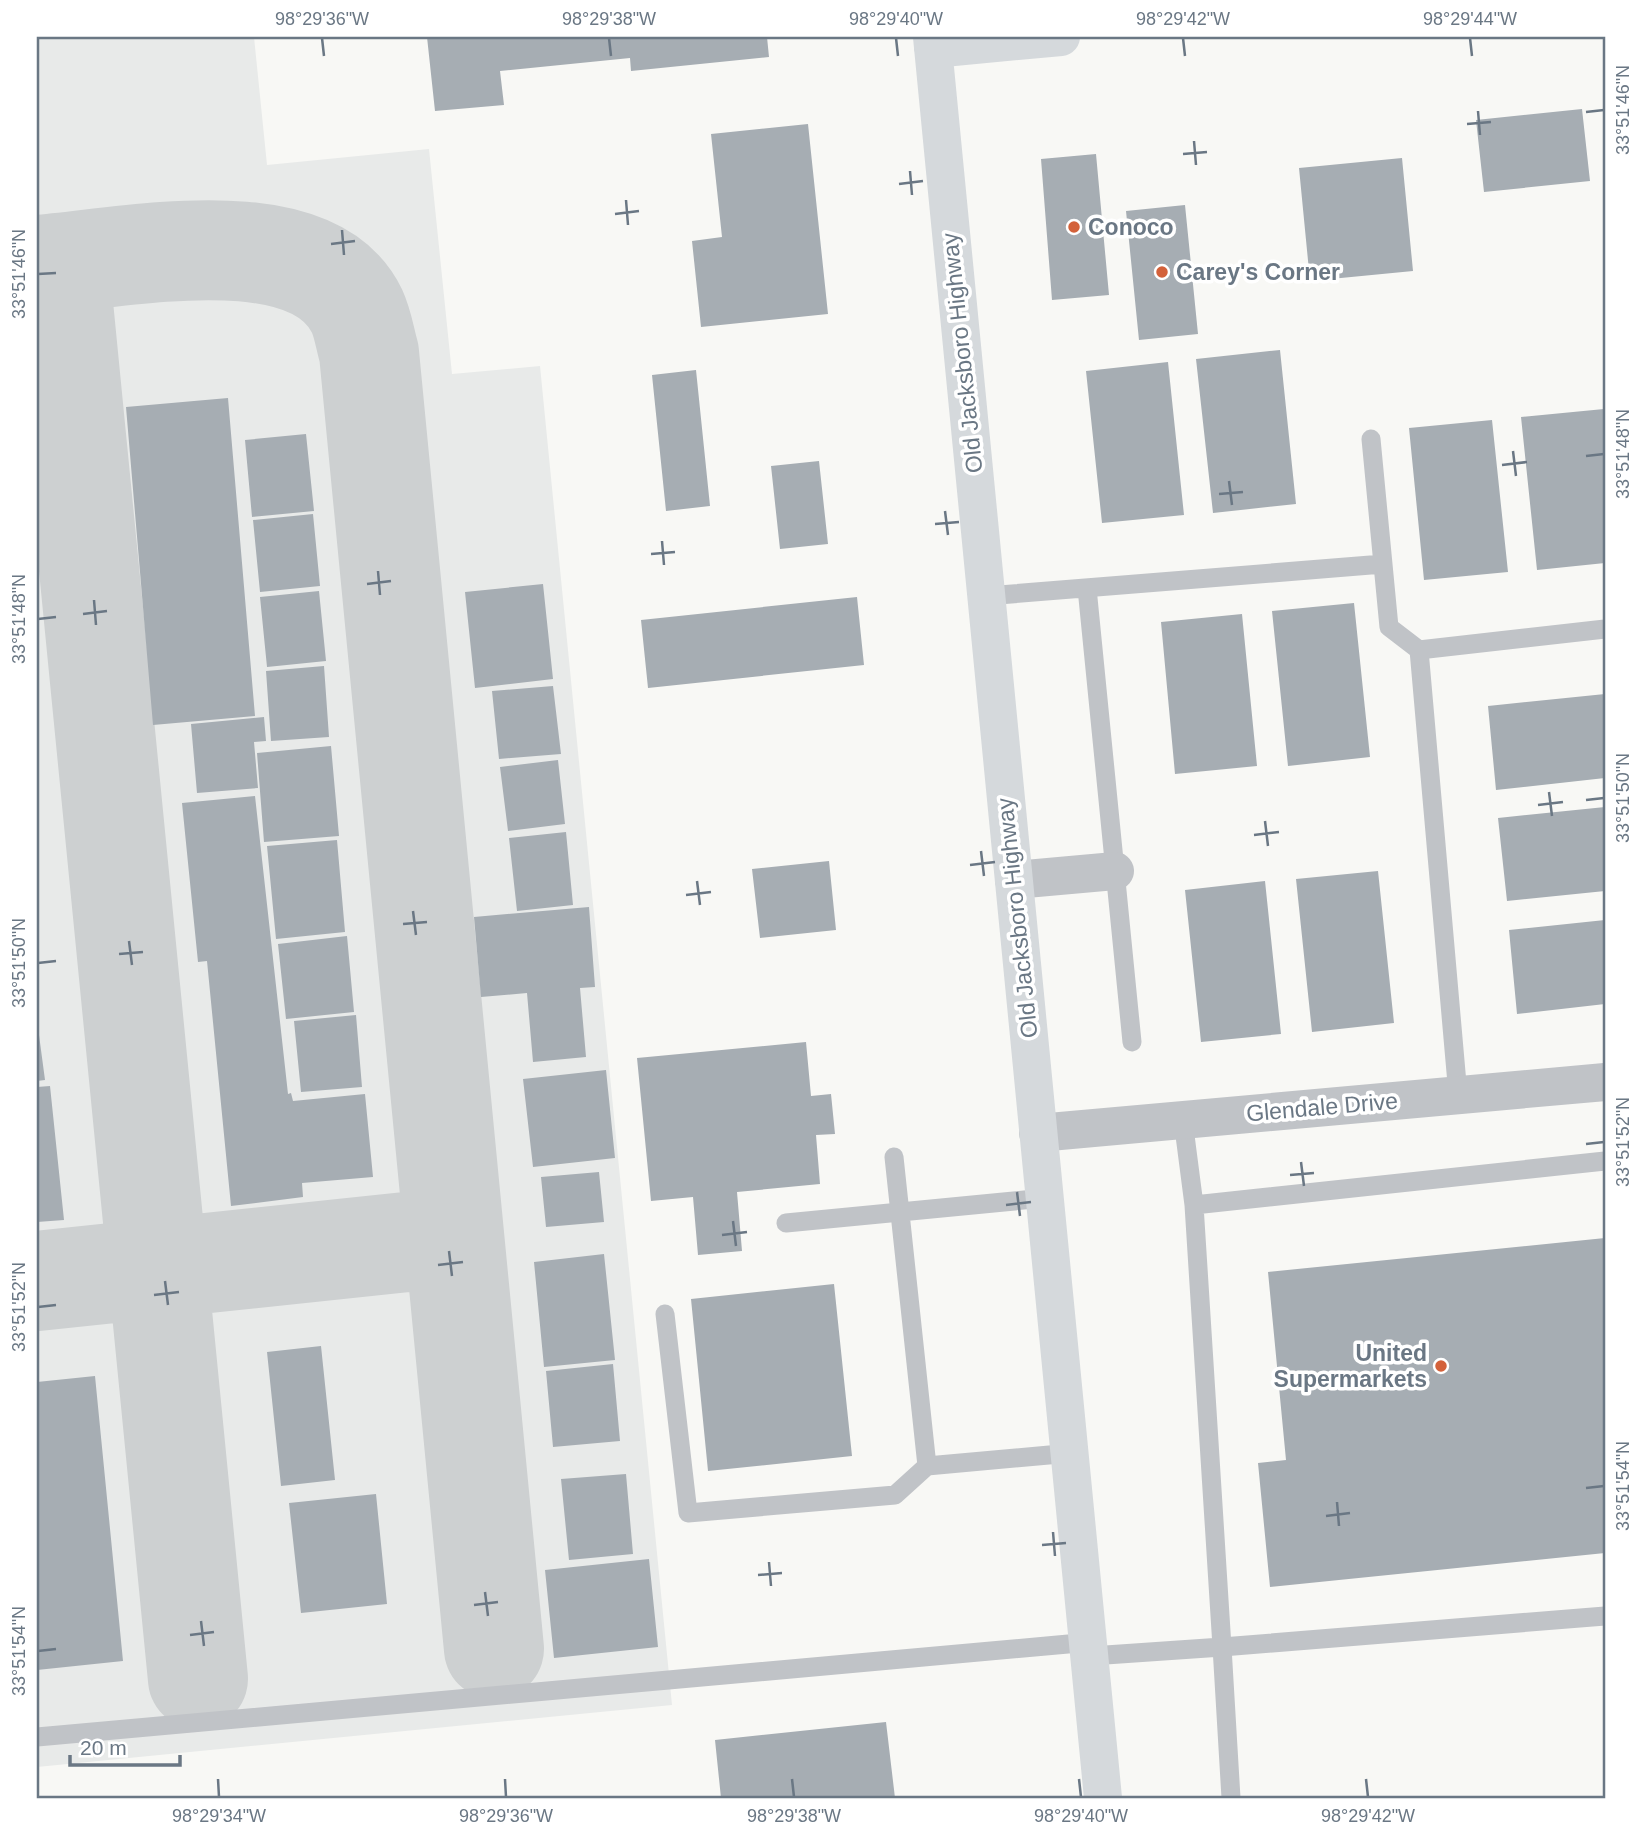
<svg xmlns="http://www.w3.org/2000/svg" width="1642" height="1835" viewBox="0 0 1642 1835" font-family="Arial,sans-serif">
  <rect width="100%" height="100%" fill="#f8f8f5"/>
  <path fill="#e8eae9" d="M37,37H254L267,165L429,149L452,374L540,366L672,1705L37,1767Z"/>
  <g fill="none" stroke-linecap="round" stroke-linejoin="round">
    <path stroke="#cdd0d1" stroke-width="100" d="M59,263L198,1679
      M37,265C121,259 311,216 357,311C363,324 365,339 369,353L494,1649
      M37,1281L454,1237"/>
  </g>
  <path fill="#a6adb3" d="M427,37H767L769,57L631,71L630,58L500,71L504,105L435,111Z
    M1582,109L1590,181L1484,192L1476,120Z
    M808,124L828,314L701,327L692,241L722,237L711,134Z
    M1096,154L1109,295L1052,300L1041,159Z
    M1402,158L1413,271L1310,281L1299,168Z
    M1185,205L1198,334L1139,340L1126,211Z
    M1280,350L1296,504L1213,513L1196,359Z
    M1168,362L1184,515L1102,523L1086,371Z
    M696,370L710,506L666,511L652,375Z
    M228,398L255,716L153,725L126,407Z
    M1604,409L1605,563L1537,570L1521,417Z
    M1492,420L1508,572L1424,580L1409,428Z
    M306,434L314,511L252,517L245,440Z
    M819,461L828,544L780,549L771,466Z
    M313,514L320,586L260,592L253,520Z
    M543,584L553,679L475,688L465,592Z
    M319,591L326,661L267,667L260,597Z
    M857,597L864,665L648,688L641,620Z
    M1354,603L1370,757L1288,766L1272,611Z
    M1242,614L1257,766L1175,774L1161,622Z
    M324,666L329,737L271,741L266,671Z
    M553,686L561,754L499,759L492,691Z
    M1605,694V778L1496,790L1488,706Z
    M264,717L266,741L254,742L258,788L197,793L191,724Z
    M331,746L339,836L264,842L257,753Z
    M558,760L565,824L508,831L500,767Z
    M255,796L288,1094L291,1093L293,1101L365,1094L373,1177L302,1183L303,1197L231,1206L207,961L198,962L182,803Z
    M1605,807V891L1507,901L1498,818Z
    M566,832L573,905L517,911L509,838Z
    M337,840L345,932L276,939L267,846Z
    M829,861L836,930L760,938L752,869Z
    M1378,871L1394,1023L1312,1032L1296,879Z
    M1265,881L1281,1034L1201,1042L1185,890Z
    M589,907L595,987L580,988L586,1057L533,1062L527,993L481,997L474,917Z
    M1605,920V1004L1517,1014L1509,930Z
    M347,936L354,1012L286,1019L278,944Z
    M356,1015L362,1087L301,1092L294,1021Z
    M37,1020L45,1080L37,1081Z
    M806,1042L811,1096L831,1094L835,1134L816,1135L820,1184L737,1192L742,1251L698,1255L693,1197L651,1201L637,1058Z
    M606,1070L615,1158L533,1167L523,1079Z
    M50,1086L64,1220L37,1222V1087Z
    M599,1172L604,1222L546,1227L541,1177Z
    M1605,1238V1553L1270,1587L1258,1463L1286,1460L1268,1272Z
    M604,1254L615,1360L544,1367L534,1262Z
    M834,1284L852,1456L708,1471L691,1299Z
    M321,1346L335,1480L281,1486L267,1352Z
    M613,1364L620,1441L553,1447L546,1371Z
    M95,1376L123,1661L37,1670V1382Z
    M626,1474L633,1554L569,1560L561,1479Z
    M376,1494L387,1604L301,1613L289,1503Z
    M649,1559L658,1647L554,1658L545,1570Z
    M886,1722L895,1798H721L715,1740Z"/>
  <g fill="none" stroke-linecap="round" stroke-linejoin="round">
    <path stroke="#c0c3c7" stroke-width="19" d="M1371,439L1389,627L1419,650L1458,1095
      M1087,588L1132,1042
      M986,596L1383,564
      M1419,650L1605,629
      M1183,1120L1194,1205L1605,1161
      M894,1157L927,1466L1071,1453
      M786,1223L1045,1198
      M665,1314L688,1513L895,1495L927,1466
      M1091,1656L1222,1647L1194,1205
      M37,1737L1090,1642
      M1231,1798L1222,1647L1605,1616"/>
    <path stroke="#c0c3c7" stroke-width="38" d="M1014,880L1115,871
      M1038,1133L1605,1082"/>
    <path stroke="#d5d9dc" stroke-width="38" d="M932,37L1103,1798
      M933,49L1061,37"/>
  </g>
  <path fill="none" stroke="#6a7784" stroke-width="2.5" d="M322,38L324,56M609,38L611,56M896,38L898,56M1183,38L1185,56M1470,38L1472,56M1478,111L1480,135M1586,112L1604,110M1467,124L1491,122M1194,141L1196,165M1183,154L1207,152M910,171L912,195M899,184L923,181M626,200L628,225M615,214L639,211M342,230L344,255M331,244L355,241M38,274L56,273M1513,451L1516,476M1586,456L1604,454M1502,465L1527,462M1229,481L1232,505M1219,494L1243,492M945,511L948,535M935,524L959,522M662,541L664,565M651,554L675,552M378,571L380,595M367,584L391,581M94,600L96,625M83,614L107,611M38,619L56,617M1549,792L1552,816M1586,800L1604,798M1538,805L1563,802M1265,821L1268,846M1254,835L1279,832M981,851L984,876M970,865L995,862M697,881L700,905M686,895L711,892M413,911L416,935M403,924L427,922M129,941L132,965M119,954L143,952M38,963L56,961M1586,1144L1604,1142M1301,1162L1304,1186M1290,1175L1314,1173M1017,1192L1020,1216M1006,1205L1031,1202M733,1221L736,1246M722,1235L747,1232M449,1251L452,1276M438,1265L463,1262M165,1281L168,1305M154,1295L179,1292M38,1307L56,1305M1586,1488L1604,1486M1337,1502L1339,1526M1326,1516L1350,1513M1053,1532L1055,1556M1042,1545L1066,1543M769,1562L771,1586M758,1575L782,1573M485,1592L488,1616M474,1605L498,1602M201,1621L204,1646M190,1635L214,1632M38,1651L56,1649M218,1779L219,1797M505,1779L506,1797M792,1779L794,1797M1079,1779L1081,1797M1366,1779L1368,1797"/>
  <g fill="#d3613a" stroke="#fff" stroke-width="2.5">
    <circle cx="1074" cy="227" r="7"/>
    <circle cx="1162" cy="272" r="7"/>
    <circle cx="1441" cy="1366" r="7"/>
  </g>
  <g text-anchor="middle" stroke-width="7" stroke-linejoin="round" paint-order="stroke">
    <g font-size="23" font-weight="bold" fill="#6a7784" stroke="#fff" text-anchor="start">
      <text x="1088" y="235">Conoco</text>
      <text x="1176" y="280">Carey's Corner</text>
      <text x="1427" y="1361" text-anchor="end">United<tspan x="1427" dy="26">Supermarkets</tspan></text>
    </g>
    <g font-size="23" fill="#6a7784" stroke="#fff">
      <text transform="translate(962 353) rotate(-96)" y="8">Old Jacksboro Highway</text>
      <text transform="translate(1017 918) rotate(-96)" y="8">Old Jacksboro Highway</text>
      <text transform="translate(1322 1107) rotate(-5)" y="8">Glendale Drive</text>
    </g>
  </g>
  <rect width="1642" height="1835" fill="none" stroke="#ffffff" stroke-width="77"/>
  <path d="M70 1755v10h110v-10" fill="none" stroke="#6a7784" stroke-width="3.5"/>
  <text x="80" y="1755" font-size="21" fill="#6a7784" stroke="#ffffff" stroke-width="5" paint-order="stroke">20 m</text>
  <rect x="38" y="38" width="1566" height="1759" fill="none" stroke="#6a7784" stroke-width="2.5"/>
  <g font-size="18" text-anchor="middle" fill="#6a7784">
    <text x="322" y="25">98°29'36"W</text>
    <text x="609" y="25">98°29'38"W</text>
    <text x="896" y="25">98°29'40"W</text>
    <text x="1183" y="25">98°29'42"W</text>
    <text x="1470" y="25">98°29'44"W</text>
    <text transform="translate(1623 110) rotate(-90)" y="6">33°51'46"N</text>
    <text transform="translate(19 274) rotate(-90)" y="6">33°51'46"N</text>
    <text transform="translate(1623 454) rotate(-90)" y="6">33°51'48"N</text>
    <text transform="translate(19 619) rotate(-90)" y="6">33°51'48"N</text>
    <text transform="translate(1623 798) rotate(-90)" y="6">33°51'50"N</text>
    <text transform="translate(19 963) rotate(-90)" y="6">33°51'50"N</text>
    <text transform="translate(1623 1142) rotate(-90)" y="6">33°51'52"N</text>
    <text transform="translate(19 1307) rotate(-90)" y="6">33°51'52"N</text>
    <text transform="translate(1623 1486) rotate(-90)" y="6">33°51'54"N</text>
    <text transform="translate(19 1651) rotate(-90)" y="6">33°51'54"N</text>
    <text x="219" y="1822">98°29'34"W</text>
    <text x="506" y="1822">98°29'36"W</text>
    <text x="794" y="1822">98°29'38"W</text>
    <text x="1081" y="1822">98°29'40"W</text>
    <text x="1368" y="1822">98°29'42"W</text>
  </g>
</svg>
